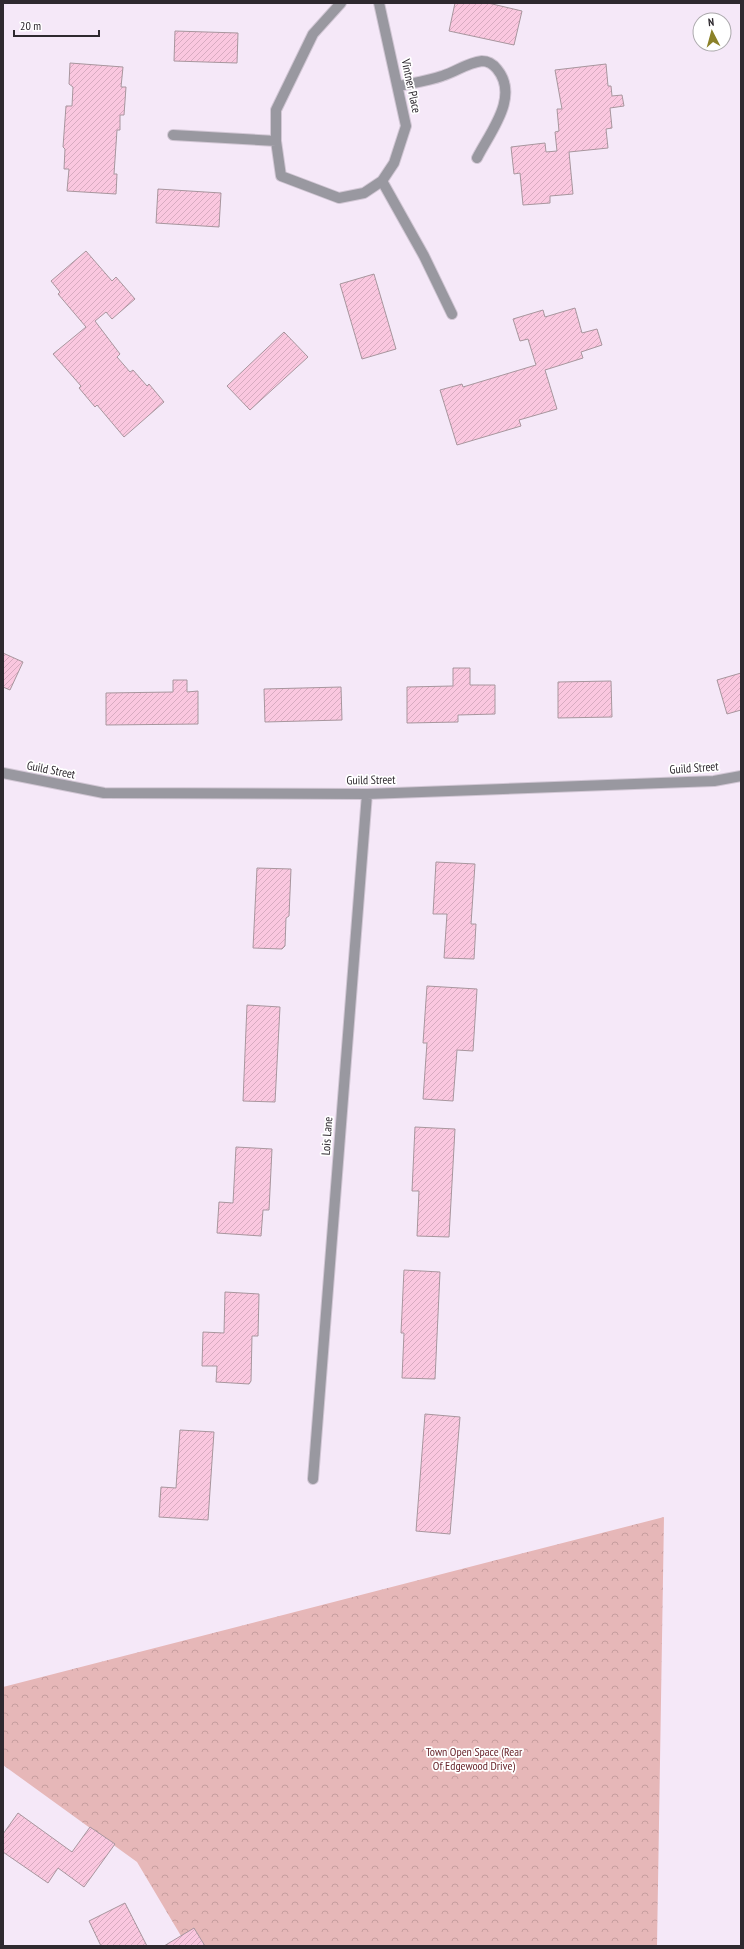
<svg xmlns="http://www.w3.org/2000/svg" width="744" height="1949" viewBox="0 0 744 1949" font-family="'PT Sans Narrow',sans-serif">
  <defs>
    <pattern id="forest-crowns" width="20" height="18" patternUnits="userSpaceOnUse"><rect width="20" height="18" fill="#e6b7b8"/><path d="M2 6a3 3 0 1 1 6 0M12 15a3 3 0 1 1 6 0" fill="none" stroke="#c69d9e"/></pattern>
    <pattern id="building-hatch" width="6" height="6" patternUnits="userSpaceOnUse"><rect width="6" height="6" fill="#fac7df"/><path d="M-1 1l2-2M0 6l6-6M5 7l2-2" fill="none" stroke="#d7abc0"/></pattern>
  </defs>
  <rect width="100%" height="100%" fill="#f5e8f8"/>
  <path fill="url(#forest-crowns)" d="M664,1517L657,1946H187L137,1862L3,1765V1687Z"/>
  <path fill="url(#building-hatch)" stroke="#a8969e" d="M455,3H488L522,11L514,45L449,31Z
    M175,31L238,33L237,63L174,61Z
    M70,63L123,67L121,87H126L124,115H120V130H117L114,174H117L116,194L67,191L69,169H64L65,149L63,147L66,106H72L73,87L69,84Z
    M606,64L608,86H611L612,96L622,95L624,106L610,108L612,128L606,129L608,148L569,152L573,194L550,196V203L523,205L520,173L514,174L511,147L545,143L546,152L557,151L555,132L559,131L557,109H562L555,70Z
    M158,189L221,193L219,227L156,223Z
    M86,251L112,281L116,277L135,299L112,319L106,312L95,321L120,354L117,357L130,372L133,370L147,386L149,384L164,402L124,437L97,405L95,407L79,388L81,386L53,354L86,327L58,294L60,292L51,281Z
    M374,274L396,349L362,359L340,284Z
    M575,308L582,333L597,329L602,345L581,352L583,358L545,370L557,409L519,420L521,426L457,445L440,390L462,384L463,387L536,365L528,339L520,341L513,319L543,310L545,317Z
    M284,332L308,357L250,410L227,386Z
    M3,653L23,662L10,690L3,687Z
    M453,668H470V685H495V714L458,715V722L407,723V687L453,686Z
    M741,673V710L727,714L717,680Z
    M173,680H187V692L198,691V724L106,725V693L173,692Z
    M611,681L612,717L558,718V682Z
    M341,687L342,720L265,722L264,689Z
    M436,862L475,864L471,924H476L474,959L444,958L447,914H433Z
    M257,868L291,869L289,916L286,918L285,946L282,949L253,948Z
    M427,986L477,989L473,1051L457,1050L453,1101L423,1099L427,1043H423Z
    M247,1005L280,1007L275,1102L243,1101Z
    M415,1127L455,1129L449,1237L417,1236L419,1191H412Z
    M236,1147L272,1149L269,1210H263L261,1236L217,1233L219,1202L233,1203Z
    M404,1270L440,1272L435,1379L402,1378L404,1333H401Z
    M225,1292L259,1294L258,1336H252L251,1381L249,1384L216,1382L217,1366H202L203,1332L224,1333Z
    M425,1414L460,1417L450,1534L416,1531Z
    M180,1430L214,1432L208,1520L159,1517L161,1487L176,1488Z
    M18,1813L72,1852L90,1827L115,1844L84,1887L58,1868L48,1883L3,1852V1834Z
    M125,1903L147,1946H101L89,1921Z
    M194,1928L205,1946H164Z"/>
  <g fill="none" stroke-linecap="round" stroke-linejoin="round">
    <defs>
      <path id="minor" d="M341,3L313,34L276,110V141L281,176L339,198L364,193L382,181L394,163L406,126L379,3
        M398,86C412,83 428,81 442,76C456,72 466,63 482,61C489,61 493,64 497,69C520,97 490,132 477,158
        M173,135L276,141
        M382,181L424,256L452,314
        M3,773L104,793L367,794L714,781L741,776
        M313,1479L367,794"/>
    </defs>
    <use href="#minor" stroke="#d1c6d4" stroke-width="12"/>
    <use href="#minor" stroke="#9998a0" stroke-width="10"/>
  </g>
  <g text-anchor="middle" stroke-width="3.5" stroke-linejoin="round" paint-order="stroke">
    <g font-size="12" fill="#2e292f" stroke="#fff">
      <text transform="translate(411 86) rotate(78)" y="4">Vintner Place</text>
      <text transform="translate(694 768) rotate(-4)" y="4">Guild Street</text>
      <text transform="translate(51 770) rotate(11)" y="4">Guild Street</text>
      <text transform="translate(371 780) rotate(-1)" y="4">Guild Street</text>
      <text transform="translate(327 1136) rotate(-86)" y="4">Lois Lane</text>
    </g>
    <g font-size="12" fill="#68252c" stroke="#fff">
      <text x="474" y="1756">Town Open Space (Rear<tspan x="474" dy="14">Of Edgewood Drive)</tspan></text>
    </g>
  </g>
  <rect width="744" height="1949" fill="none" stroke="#2e292f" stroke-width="8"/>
  <g transform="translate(712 32) rotate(354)"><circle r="19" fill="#ffffff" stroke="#aba9ac"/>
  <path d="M0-3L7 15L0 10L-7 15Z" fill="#8b8128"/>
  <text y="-6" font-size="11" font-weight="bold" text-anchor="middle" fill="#2e292f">N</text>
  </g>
  <path d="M14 30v6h85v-6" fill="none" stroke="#2e292f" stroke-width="2"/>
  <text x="20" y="30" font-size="12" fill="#2e292f" stroke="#ffffff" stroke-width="3" paint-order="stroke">20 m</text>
</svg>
